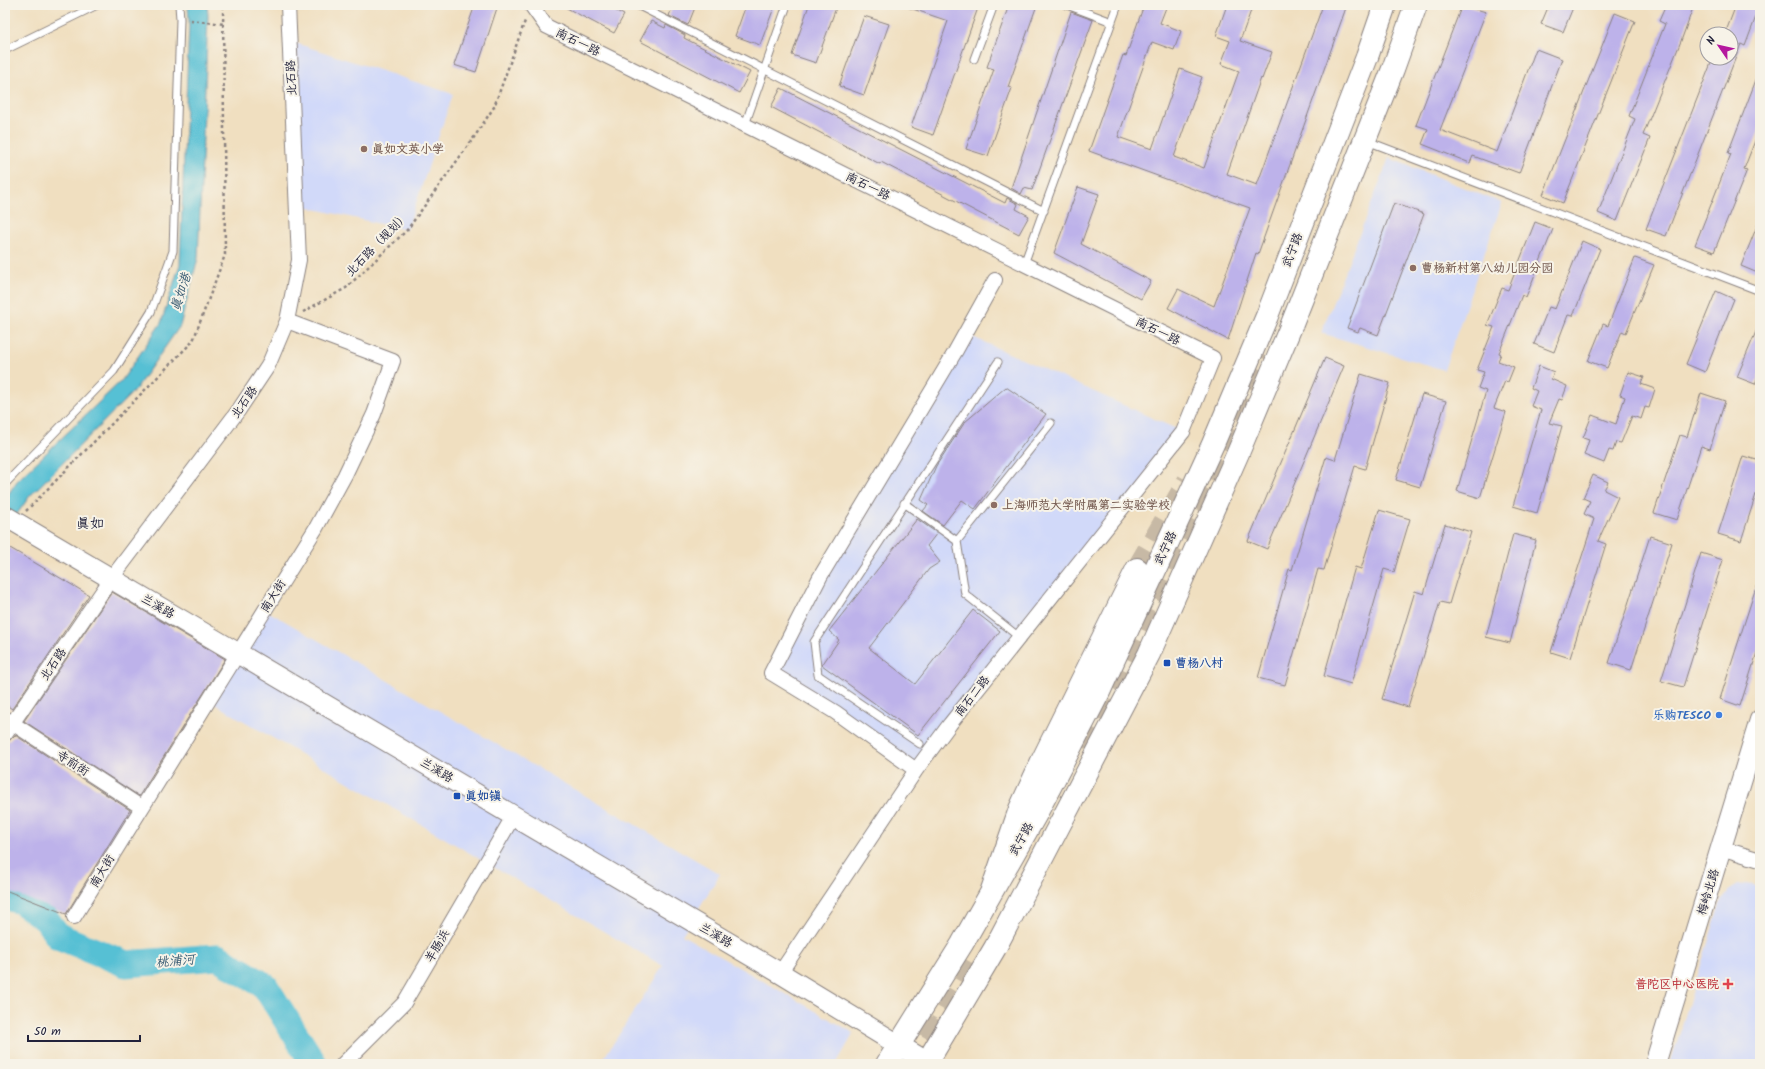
<svg xmlns="http://www.w3.org/2000/svg" width="1765" height="1069" viewBox="0 0 1765 1069" font-family="Kalam,'LXGW WenKai TC',sans-serif">
  <rect width="100%" height="100%" fill="#f7f3e8"/>
  <filter id="ink" filterUnits="userSpaceOnUse"><feTurbulence type="fractalNoise" baseFrequency=".025" numOctaves="2"/><feDisplacementMap in="SourceGraphic" scale="8" xChannelSelector="R" yChannelSelector="G"/><feConvolveMatrix kernelMatrix="1 2 1 2 8 2 1 2 1" color-interpolation-filters="sRGB"/></filter>
  <filter id="wash" filterUnits="userSpaceOnUse"><feTurbulence type="fractalNoise" baseFrequency=".012" numOctaves="4" result="noise"/><feDisplacementMap in="SourceGraphic" scale="16" xChannelSelector="R" yChannelSelector="G"/><feGaussianBlur stdDeviation="0.9" result="paint"/><feColorMatrix in="noise" values="0 0 0 0 0 0 0 0 0 0 0 0 0 0 0 0 0 1.4 0 .05"/><feComposite in="paint" operator="in"/></filter>
  <g filter="url(#wash)">
    <rect width="100%" height="100%" fill="#f0dfc0"/>
    <path fill="#d1d9f9" d="M289,41L453,94L407,230L297,205Z
      M1389,158L1502,203L1444,370L1321,333Z
      M966,334L1183,432L916,770L771,673Z
      M264,609L720,874L682,935L854,1033L836,1064H600L663,966L208,700Z
      M1749,884L1760,887V1064H1670L1720,904L1730,890L1738,885Z"/>
    <path fill="#57c0d4" stroke="#3c7188" d="M188,5H207L208,15L198,258L180,326L135,390L29,497L5,531V499L17,481L122,380L161,323L180,264L189,22Z"/>
    <g fill="none" stroke-linecap="round" stroke-linejoin="round">
      <path stroke="#57c0d4" stroke-width="27" d="M5,896L21,901L46,919L58,936L126,964L218,957L265,986L314,1064"/>
    </g>
    <g id="blocks">
      <path fill="#bdb2ea" d="M475,5H498L476,72L454,65Z
        M561,5H605L624,15L614,33Z
        M673,5H696L688,25L669,16Z
        M746,5H775L760,45L735,36Z
        M809,5H837L816,63L792,55Z
        M908,5H979L933,135L911,127L948,21L907,7Z
        M1009,5H1037L1008,87L1012,88L988,156L966,149L994,69L987,67Z
        M1144,5H1167L1160,23L1181,31L1174,50L1152,42L1118,137L1152,149L1180,69L1202,77L1174,157L1204,168L1239,71L1221,64L1230,41L1216,36L1227,5H1253L1240,41L1272,52L1262,79L1261,78L1227,174L1257,185L1323,5H1347L1258,254L1256,253L1228,340L1168,308L1178,289L1214,306L1250,208L1219,197L1218,198L1089,151L1123,55L1126,56Z
        M1462,5L1486,12L1440,130L1497,152L1536,49L1562,59L1519,173L1473,156L1470,163L1422,144L1428,129L1416,125Z
        M1549,5H1574L1563,32L1541,24Z
        M1666,5H1694L1681,41L1643,135L1650,138L1617,221L1598,213L1635,119L1629,116L1665,24L1659,21Z
        M1736,5L1760,6L1745,46L1741,44L1666,236L1646,229L1713,58H1731V34H1725Z
        M1071,12L1093,20L1032,190L1024,188L1021,194L1011,188Z
        M1615,13L1635,21L1563,203L1543,195Z
        M864,16L889,24L864,95L839,86Z
        M651,21L665,28L666,25L685,35L684,38L750,72L739,93L640,41Z
        M1759,72L1760,128L1744,169L1747,170L1714,252L1695,245L1731,154L1728,153Z
        M781,88L1005,203L1007,198L1018,204L1016,209L1029,216L1019,234L881,162L880,164L771,107Z
        M1078,187L1099,194L1081,244L1151,281L1141,299L1054,253Z
        M1394,203L1424,214L1378,335L1360,328L1358,332L1347,328Z
        M1759,221H1760V274L1741,266Z
        M1535,222L1553,229L1526,297L1522,295L1499,353L1501,354L1498,361L1514,367L1508,382L1505,381L1494,408L1506,412L1480,498L1457,491L1486,391L1478,388L1484,372L1477,370L1494,327L1487,325L1502,288L1508,290Z
        M1582,241L1600,249L1573,316L1568,315L1554,352L1534,344L1549,307L1555,309Z
        M1635,258L1654,265L1626,333L1622,331L1607,368L1588,361L1603,324L1608,326Z
        M1716,291L1734,299L1705,372L1686,364Z
        M1760,322V372L1755,384L1737,377Z
        M1325,358L1344,366L1267,549L1248,541Z
        M1539,366L1554,372L1551,379L1567,386L1562,400L1559,399L1549,423L1562,426L1537,513L1513,506L1541,410L1531,406L1537,391L1531,388Z
        M1628,372L1644,377L1641,384L1655,389L1649,408L1645,407L1641,419L1632,416L1621,443L1616,442L1613,451L1609,450L1604,463L1584,455L1589,440L1583,438L1592,415L1616,424L1625,397L1620,395Z
        M1361,374L1390,383L1365,469L1355,466L1324,570L1318,569L1285,685L1258,678L1289,569L1292,570L1326,457L1335,460Z
        M1006,387L1046,414L975,509L962,500L943,525L923,511L928,505L921,500L936,466L965,422Z
        M1701,393L1725,401L1710,449L1701,446L1677,520L1654,513L1680,435L1687,437Z
        M1422,394L1446,401L1420,487L1396,480Z
        M1743,456L1760,461V482L1741,541L1718,534Z
        M1593,475L1608,482L1604,490L1618,497L1598,541L1606,544L1570,658L1551,652L1594,519L1584,514L1590,501L1583,498Z
        M1379,510L1410,519L1394,572L1384,569L1351,684L1324,676L1355,567L1361,569Z
        M917,519L937,533L927,546L940,562L929,569L869,648L915,684L973,610L1000,631L918,735L822,665L839,640L829,631Z
        M1445,524L1471,532L1449,604L1440,602L1408,707L1382,699L1415,591L1424,594Z
        M1513,534L1536,540L1510,643L1486,637Z
        M1650,536L1672,543L1631,670L1609,663Z
        M5,545L89,595L12,709L5,704Z
        M1701,553L1723,560L1683,687L1661,681Z
        M1757,584H1760V643L1740,706L1720,699Z
        M112,592L225,659L139,796L24,721Z
        M15,735L130,810L66,914L5,890V742L9,741Z"/>
    </g>
  </g>
  <g filter="url(#ink)">
    <use href="#blocks" fill-opacity="0" stroke="#89807e" stroke-width="1"/>
    <g fill="none" stroke-linecap="round" stroke-linejoin="round">
      <path stroke="#c7b9a5" stroke-width="22" stroke-dasharray="22 11" stroke-linecap="butt" d="M1137,569L1188,481
        M1082,747L1115,687L1267,357
        M905,1064L968,952"/>
      <defs>
        <path id="lane" d="M637,5L1044,211
          M1067,5L1112,22
          M5,50L97,5
          M974,59L994,5
          M745,125L787,5
          M1367,141L1760,291
          M1024,264L1118,5
          M5,484L114,371L151,312L173,251L180,19L179,5
          M904,503L957,541
          M1019,637L965,594L957,541L1051,423
          M920,744L818,675L814,642L998,362"/>
        <path id="street" d="M531,5L546,26L1213,358L1183,432L950,724L916,770L780,973
          M6,719L141,807
          M5,734L111,579L238,411L268,366L287,321L299,260L288,5
          M916,770L835,712L771,673L820,577L955,352L995,280
          M1721,848L1760,860
          M74,917L316,528L345,475L374,414L393,361L287,321
          M343,1064L404,1003L514,815"/>
        <path id="secondary" d="M5,516L780,973L930,1064
          M1655,1064L1760,720"/>
        <path id="primary" d="M887,1064L962,944L1036,814L1099,692L1213,444L1267,316L1367,57L1385,5
          M926,1064L995,948L1149,654L1238,453L1292,324L1393,69L1416,5"/>
        <path id="highway" d="M992,890L1020,809L1042,761L1137,569"/>
      </defs>
      <use href="#lane" stroke="#89807e" stroke-width="9"/>
      <use href="#street" stroke="#89807e" stroke-width="16"/>
      <use href="#secondary" stroke="#89807e" stroke-width="22"/>
      <use href="#primary" stroke="#89807e" stroke-width="24"/>
      <use href="#highway" stroke="#89807e" stroke-width="24"/>
      <path stroke="#89807e" stroke-width="2.5" stroke-dasharray="3 3" stroke-linecap="butt" d="M190,20L224,24
        M303,312L346,288L407,230L475,136L494,107L525,21
        M26,511L193,341L225,255L223,5"/>
      <use href="#lane" stroke="#fff" stroke-width="7"/>
      <use href="#street" stroke="#fff" stroke-width="14"/>
      <use href="#secondary" stroke="#fff" stroke-width="20"/>
      <use href="#primary" stroke="#fff" stroke-width="22"/>
      <use href="#highway" stroke="#fff" stroke-width="22"/>
    </g>
  </g>
  <g fill="#8d6e63" stroke="#f7f3e8" stroke-width="1.5">
    <circle cx="364" cy="149" r="4"/>
    <circle cx="1413" cy="268" r="4"/>
    <circle cx="994" cy="505" r="4"/>
  </g>
  <g fill="#1a4fb4" stroke="#f7f3e8" stroke-width="1.5">
    <rect x="1163" y="659" width="8" height="8" rx="2"/>
    <rect x="453" y="792" width="8" height="8" rx="2"/>
  </g>
  <circle fill="#3f7fe0" stroke="#f7f3e8" stroke-width="1.5" cx="1719" cy="715" r="4"/>
  <path fill="#e0444e" stroke="#f7f3e8" stroke-width="1.5" d="M1726 978h4v4h4v4h-4v4h-4v-4h-4v-4h4z"/>
  <g text-anchor="middle" stroke-width="4" stroke-linejoin="round" paint-order="stroke">
    <g font-size="12" fill="#22223b" stroke="#f7f3e8">
      <text transform="translate(578 42) rotate(26)" y="4">南石一路</text>
      <text transform="translate(291 78) rotate(-93)" y="4">北石路</text>
      <text transform="translate(868 186) rotate(26)" y="4">南石一路</text>
      <text transform="translate(377 244) rotate(-46)" y="4">北石路（规划）</text>
      <text transform="translate(1292 250) rotate(-69)" y="4">武宁路</text>
      <text transform="translate(1158 331) rotate(26)" y="4">南石一路</text>
      <text transform="translate(244 402) rotate(-55)" y="4">北石路</text>
      <text transform="translate(1165 548) rotate(-64)" y="4">武宁路</text>
      <text transform="translate(273 596) rotate(-58)" y="4">南大街</text>
      <text transform="translate(158 606) rotate(30)" y="4">兰溪路</text>
      <text transform="translate(53 664) rotate(-56)" y="4">北石路</text>
      <text transform="translate(972 696) rotate(-52)" y="4">南石二路</text>
      <text transform="translate(73 763) rotate(33)" y="4">寺前街</text>
      <text transform="translate(437 770) rotate(31)" y="4">兰溪路</text>
      <text transform="translate(1021 839) rotate(-61)" y="4">武宁路</text>
      <text transform="translate(102 871) rotate(-59)" y="4">南大街</text>
      <text transform="translate(1708 892) rotate(-73)" y="4">梅岭北路</text>
      <text transform="translate(716 935) rotate(31)" y="4">兰溪路</text>
      <text transform="translate(437 946) rotate(-60)" y="4">羊肠浜</text>
    </g>
    <g font-size="12" font-weight="bold" fill="#785e54" stroke="#f7f3e8" text-anchor="start">
      <text x="372" y="153">真如文英小学</text>
      <text x="1421" y="272">曹杨新村第八幼儿园分园</text>
      <text x="1002" y="509">上海师范大学附属第二实验学校</text>
    </g>
    <g font-size="12" font-weight="bold" fill="#164399" stroke="#f7f3e8" text-anchor="start">
      <text x="1175" y="667">曹杨八村</text>
      <text x="465" y="800">真如镇</text>
    </g>
    <g font-size="12" font-weight="bold" fill="#366cbe" stroke="#f7f3e8" text-anchor="end">
      <text x="1711" y="719">乐购TESCO</text>
    </g>
    <g font-size="12" font-weight="bold" fill="#be3a42" stroke="#f7f3e8" text-anchor="end">
      <text x="1719" y="988">普陀区中心医院</text>
    </g>
    <g font-size="13" font-style="italic" fill="#355971" stroke="#f7f3e8">
      <text transform="translate(180 292) rotate(-73)" y="5">真如港</text>
      <text transform="translate(175 960) rotate(-5)" y="5">桃浦河</text>
    </g>
    <g font-size="14" fill="#22223b" stroke="#f7f3e8">
      <text x="90" y="528">真如</text>
    </g>
  </g>
  <rect width="1765" height="1069" fill="none" stroke="#f7f3e8" stroke-width="20"/>
  <g transform="translate(1719 46) rotate(304)"><circle r="19" fill="#f7f3e8" stroke="#a29fa3"/>
  <path d="M0-3L7 15L0 10L-7 15Z" fill="#b5179e"/>
  <text y="-6" font-size="11" font-weight="bold" text-anchor="middle" fill="#22223b">N</text>
  </g>
  <path d="M28 1035v6h112v-6" fill="none" stroke="#22223b" stroke-width="2"/>
  <text x="34" y="1035" font-size="12" fill="#22223b" stroke="#f7f3e8" stroke-width="3" paint-order="stroke">50 m</text>
</svg>
